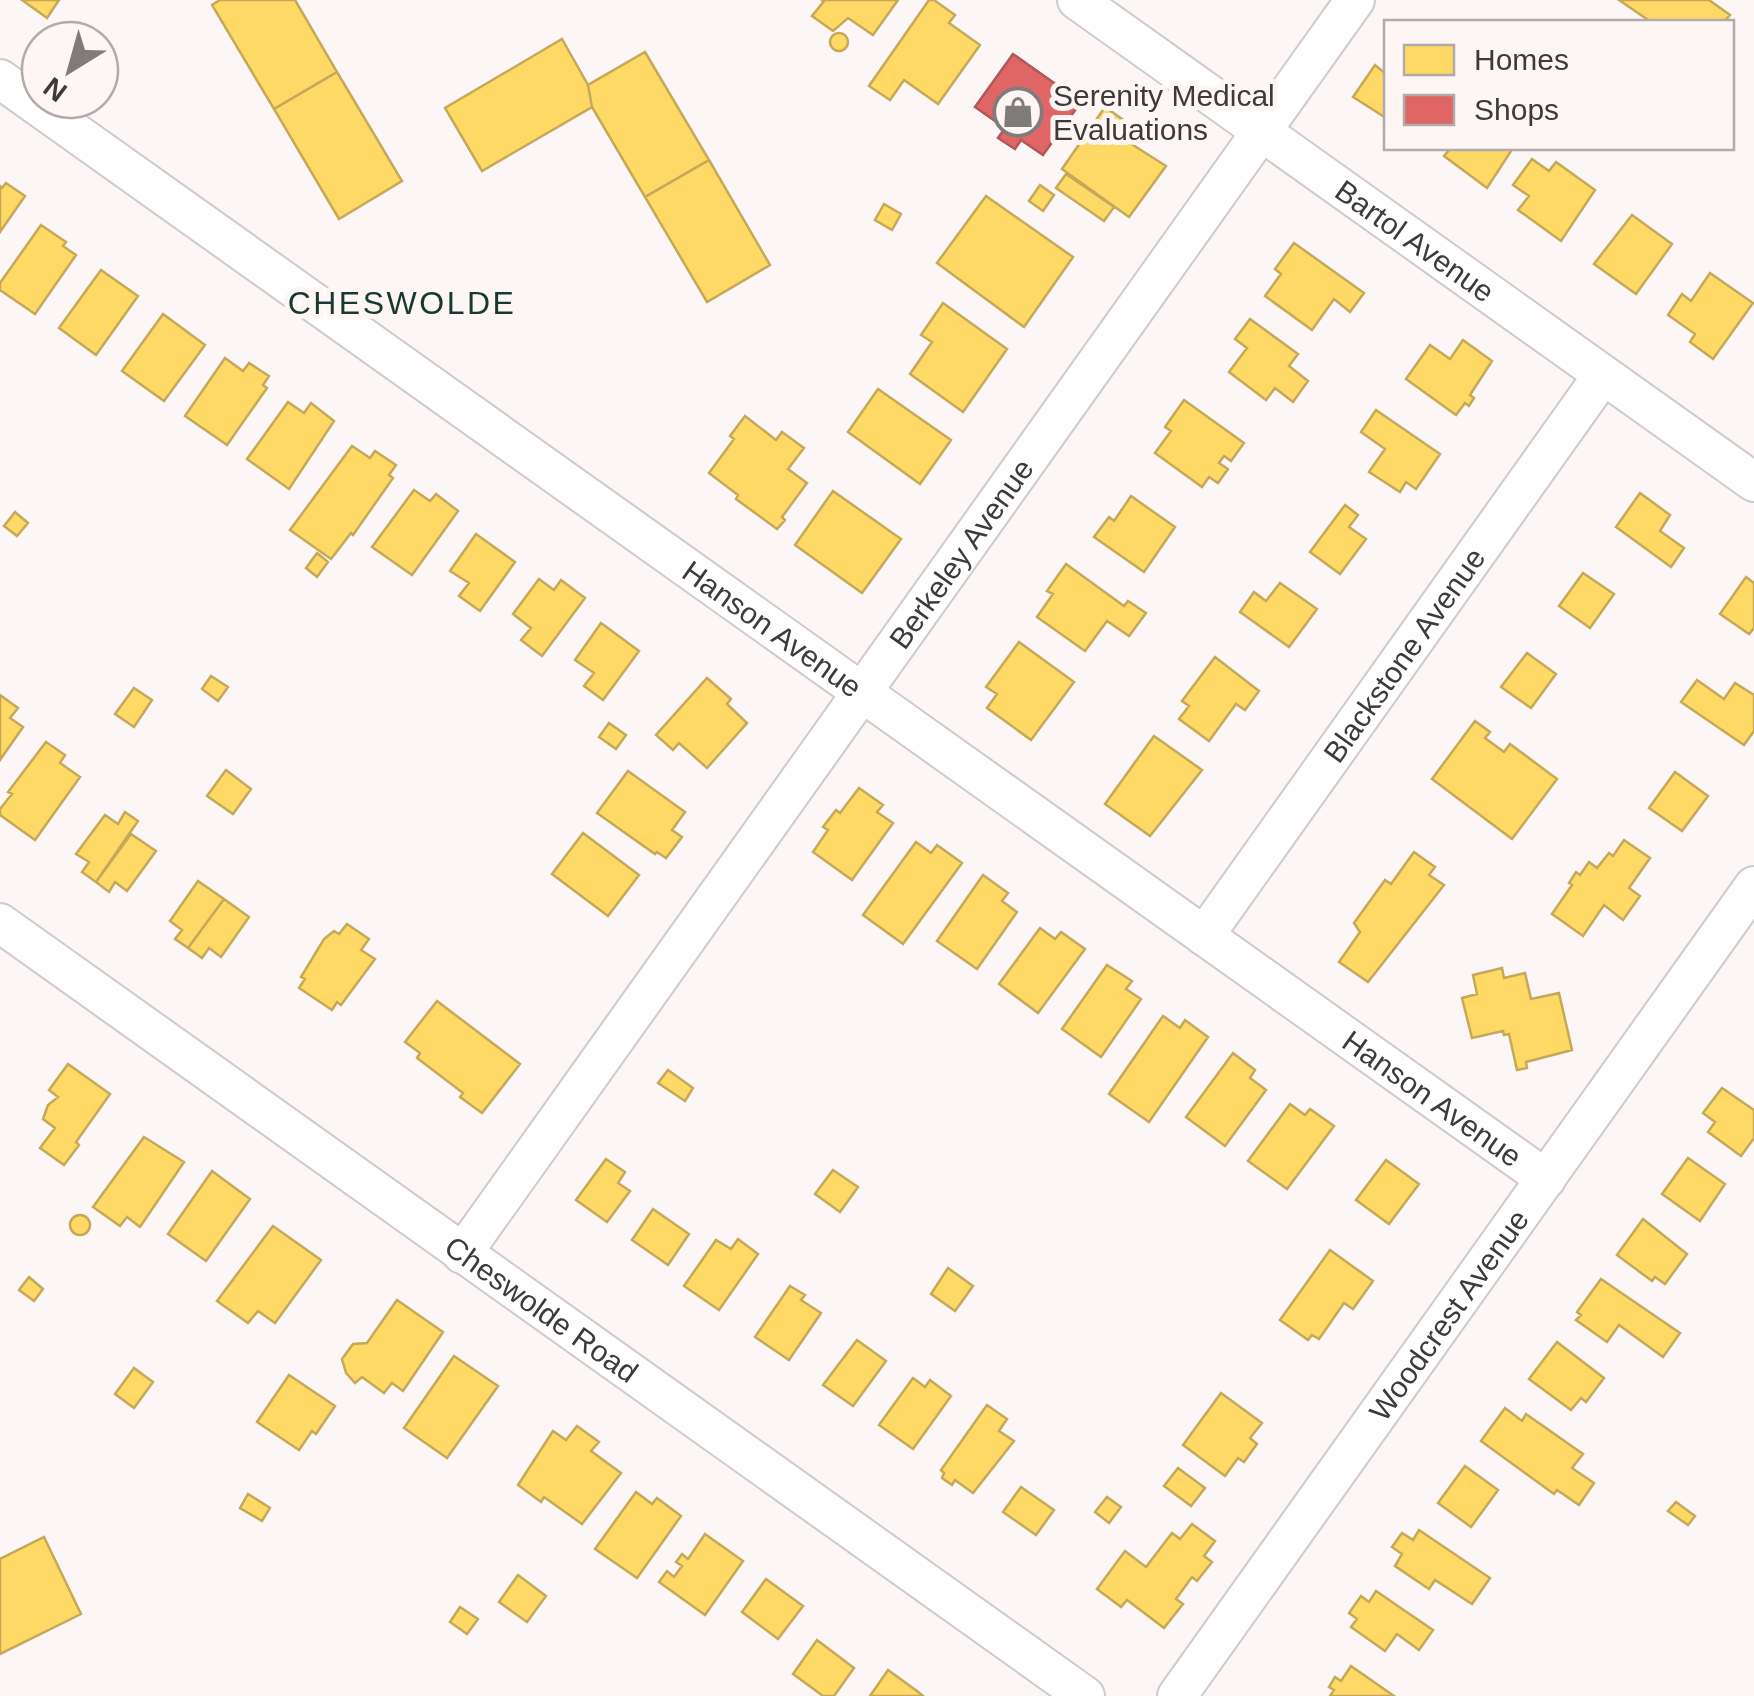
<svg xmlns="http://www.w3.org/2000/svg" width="1754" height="1696" font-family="Helvetica,sans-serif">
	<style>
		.homes { fill: #ffd966; stroke: #c5a958; stroke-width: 2.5 }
		.shops { fill: #e06666; stroke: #af5958; stroke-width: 2.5 }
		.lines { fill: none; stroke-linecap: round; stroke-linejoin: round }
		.minor-casing { stroke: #cecbca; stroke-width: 42 }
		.minor { stroke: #fffefe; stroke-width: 38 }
		.labels { text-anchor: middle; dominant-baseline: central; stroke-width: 10; stroke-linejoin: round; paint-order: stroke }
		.poi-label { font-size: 30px; fill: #3d3a39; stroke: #fef6f4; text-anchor: start }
		.street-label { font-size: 30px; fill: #3d3a39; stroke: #fef6f4 }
		.neighbourhood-label { font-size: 32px; letter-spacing: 2.5px; fill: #173833; stroke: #fef6f4 }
	</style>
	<rect width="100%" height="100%" fill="#fcf7f6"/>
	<path class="homes" d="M 22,0 L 59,0 L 47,18 Z
		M 220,0 L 295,0 L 337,72 L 274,109 L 212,5 Z
		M 821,0 L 898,0 L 873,35 L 848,18 L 833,31 L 812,16 L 824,1 Z
		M 929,0 L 934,0 L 955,15 L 949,23 L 980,45 L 938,104 L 904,80 L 890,100 L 869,86 Z
		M 1619,0 L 1709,0 L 1730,15 L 1724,22 L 1651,22 Z
		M830 42a9 9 0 1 1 18 0a9 9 0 1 1-18 0Z
		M 562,39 L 588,85 L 592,107 L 482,171 L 445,108 Z
		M 645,52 L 709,160 L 645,197 L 592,107 L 588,85 Z
		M 1375,65 L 1386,74 L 1386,118 L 1353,97 Z
		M 337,72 L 402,181 L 339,219 L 274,109 Z
		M 1105,107 L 1142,133 L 1133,145 L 1166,166 L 1129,217 L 1062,169 Z
		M 1451,148 L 1513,148 L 1487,188 L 1444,156 Z
		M 1532,159 L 1549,171 L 1556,162 L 1595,190 L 1561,241 L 1518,210 L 1529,196 L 1513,185 Z
		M 709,160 L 770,265 L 707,302 L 645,197 Z
		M 1066,174 L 1114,207 L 1104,221 L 1056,188 Z
		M 6,183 L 25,196 L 0,232 L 0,186 L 2,188 Z
		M 1040,185 L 1054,195 L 1043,211 L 1029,201 Z
		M 986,196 L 1073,257 L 1024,327 L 937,263 Z
		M 884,204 L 901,214 L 892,230 L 875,220 Z
		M 1632,215 L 1672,244 L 1636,294 L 1594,264 Z
		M 41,225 L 66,242 L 63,246 L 76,255 L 35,314 L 0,290 L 0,283 Z
		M 1294,243 L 1364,293 L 1350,312 L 1334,299 L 1312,330 L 1265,296 L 1281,274 L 1275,269 Z
		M 101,270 L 138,296 L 96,355 L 59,328 Z
		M 1710,273 L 1753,303 L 1713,359 L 1690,342 L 1695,334 L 1668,315 L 1682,294 L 1691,301 Z
		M 943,303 L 1007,349 L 963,412 L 910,374 L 932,342 L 921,335 Z
		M 163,314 L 205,345 L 164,401 L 122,371 Z
		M 1250,319 L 1298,354 L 1289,366 L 1308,381 L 1293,402 L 1275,388 L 1266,400 L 1229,372 L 1247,348 L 1235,339 Z
		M 1463,340 L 1492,361 L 1470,395 L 1474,398 L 1469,406 L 1465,403 L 1456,415 L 1406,379 L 1430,345 L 1450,359 Z
		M 225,358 L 243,371 L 249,363 L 269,376 L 263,385 L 267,388 L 227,445 L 185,416 Z
		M 878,389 L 951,440 L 920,484 L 848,432 Z
		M 1184,400 L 1244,443 L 1231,461 L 1224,456 L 1219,463 L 1228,469 L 1218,483 L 1209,477 L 1202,487 L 1155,453 L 1171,431 L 1165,427 Z
		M 288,402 L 304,413 L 311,403 L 334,421 L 289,489 L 247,459 Z
		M 1376,410 L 1440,454 L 1416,489 L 1406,482 L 1400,492 L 1369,472 L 1385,449 L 1361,432 Z
		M 745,416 L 776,440 L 782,432 L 804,448 L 788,469 L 807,483 L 782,517 L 785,520 L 777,529 L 736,499 L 738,495 L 709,473 L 734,439 L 730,436 Z
		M 352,446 L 370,458 L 375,451 L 396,465 L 389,475 L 393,478 L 353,535 L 351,533 L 331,559 L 290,530 Z
		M 414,490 L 430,501 L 436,494 L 458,511 L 412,575 L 372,547 Z
		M 833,491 L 901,539 L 862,593 L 795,545 Z
		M 1640,493 L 1670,515 L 1660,531 L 1684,548 L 1671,567 L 1616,527 Z
		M 1131,496 L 1175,527 L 1144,572 L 1094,537 L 1109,517 L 1114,521 Z
		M 1345,505 L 1358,515 L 1349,527 L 1366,539 L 1340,574 L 1310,552 Z
		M 15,512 L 28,523 L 17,536 L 4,526 Z
		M 476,534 L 515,562 L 480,611 L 459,596 L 469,583 L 450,571 Z
		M 317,553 L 328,562 L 317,577 L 306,568 Z
		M 1066,564 L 1124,606 L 1128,601 L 1146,613 L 1129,636 L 1107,621 L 1085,651 L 1037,617 L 1053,594 L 1047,591 Z
		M 1583,573 L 1614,594 L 1590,628 L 1559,606 Z
		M 1746,577 L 1754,583 L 1754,628 L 1749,634 L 1720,614 Z
		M 539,579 L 554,590 L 561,580 L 585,598 L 542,656 L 521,640 L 531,628 L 513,614 Z
		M 1280,583 L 1317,609 L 1289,647 L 1240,612 L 1254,592 L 1266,601 Z
		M 601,623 L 639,651 L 603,700 L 584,686 L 594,673 L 575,660 Z
		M 1019,642 L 1074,682 L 1031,740 L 987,708 L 997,694 L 986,687 Z
		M 1527,653 L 1556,674 L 1531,708 L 1501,687 Z
		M 1215,657 L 1259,691 L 1245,710 L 1236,704 L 1209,741 L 1179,719 L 1189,706 L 1182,701 Z
		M 211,676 L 228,687 L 218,701 L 202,689 Z
		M 707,678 L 731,699 L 727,704 L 747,723 L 707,768 L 679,743 L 673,750 L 656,735 Z
		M 1697,680 L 1724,699 L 1735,683 L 1754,695 L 1754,731 L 1744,745 L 1681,702 Z
		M 134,688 L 152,700 L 134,727 L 115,714 Z
		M 0,695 L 18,708 L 10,718 L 23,727 L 0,760 Z
		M 1475,721 L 1490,732 L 1485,738 L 1504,752 L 1510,744 L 1557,779 L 1512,839 L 1432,779 Z
		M 609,723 L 626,735 L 616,749 L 599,737 Z
		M 1154,736 L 1202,770 L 1150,836 L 1105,804 Z
		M 46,742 L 65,755 L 60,763 L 80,777 L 35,840 L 0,815 L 0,809 L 12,794 L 8,792 Z
		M 226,770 L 251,789 L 233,814 L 207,796 Z
		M 628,771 L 685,812 L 672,830 L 682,837 L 666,858 L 657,852 L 655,854 L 597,813 Z
		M 1675,772 L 1708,796 L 1682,831 L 1649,808 Z
		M 859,788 L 883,805 L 877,812 L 893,823 L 852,880 L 813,852 L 828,830 L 823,827 L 836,810 L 840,813 Z
		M 125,812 L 138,821 L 96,882 L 82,872 L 89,862 L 76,854 L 105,815 L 118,824 Z
		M 583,833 L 639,875 L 608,916 L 552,874 Z
		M 131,834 L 156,851 L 127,891 L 115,882 L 109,892 L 96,882 Z
		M 1624,840 L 1650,858 L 1629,888 L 1640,896 L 1623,920 L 1604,905 L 1583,936 L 1552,914 L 1572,885 L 1569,883 L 1576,872 L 1580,875 L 1589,862 L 1597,868 L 1609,853 L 1613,856 Z
		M 916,842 L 931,853 L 937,845 L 962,863 L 903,944 L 863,915 Z
		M 1414,852 L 1435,867 L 1429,875 L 1444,885 L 1368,982 L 1339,962 L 1360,932 L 1354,923 L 1385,880 L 1391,884 Z
		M 983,875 L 1008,893 L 1002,901 L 1017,912 L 977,969 L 937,941 Z
		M 198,881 L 224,899 L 188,948 L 175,939 L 182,930 L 170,921 Z
		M 224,899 L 249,917 L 221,957 L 209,948 L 202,958 L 188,948 Z
		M 347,924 L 369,939 L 361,950 L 375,959 L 341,1005 L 337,1002 L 332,1010 L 299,988 L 305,979 L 301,977 L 324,939 L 334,931 L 339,934 Z
		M 1040,928 L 1055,939 L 1061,932 L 1085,949 L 1038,1013 L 999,984 Z
		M 1107,965 L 1132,981 L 1126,989 L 1141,999 L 1101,1057 L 1062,1029 Z
		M 1502,968 L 1504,978 L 1525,973 L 1531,999 L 1559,993 L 1572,1050 L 1526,1062 L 1527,1068 L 1517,1070 L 1509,1034 L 1504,1035 L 1503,1031 L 1472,1038 L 1462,998 L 1477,994 L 1473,975 Z
		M 437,1001 L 520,1064 L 482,1113 L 460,1097 L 463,1093 L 417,1058 L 420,1053 L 405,1042 Z
		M 1163,1016 L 1180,1028 L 1185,1020 L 1208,1037 L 1149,1122 L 1109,1094 Z
		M 1233,1053 L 1255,1070 L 1250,1078 L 1266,1090 L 1225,1146 L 1186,1117 Z
		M 68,1064 L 110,1094 L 76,1142 L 79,1145 L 64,1165 L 40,1148 L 55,1128 L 43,1119 L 48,1105 L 58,1097 L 49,1090 Z
		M 668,1070 L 693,1088 L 685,1101 L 658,1083 Z
		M 1722,1088 L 1754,1110 L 1754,1138 L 1741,1156 L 1708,1132 L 1715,1122 L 1703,1113 Z
		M 1290,1104 L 1305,1115 L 1310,1109 L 1334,1126 L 1287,1189 L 1248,1161 Z
		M 144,1137 L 184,1162 L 140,1227 L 127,1217 L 120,1226 L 93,1207 Z
		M 1688,1158 L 1725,1184 L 1700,1221 L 1662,1194 Z
		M 606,1159 L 625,1172 L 618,1183 L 630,1191 L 607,1222 L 576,1200 Z
		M 1386,1160 L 1419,1184 L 1389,1224 L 1356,1200 Z
		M 833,1170 L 858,1187 L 840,1212 L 815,1194 Z
		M 212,1171 L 250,1199 L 206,1261 L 168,1234 Z
		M 653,1209 L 689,1234 L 668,1265 L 632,1240 Z
		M70 1225a10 10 0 1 1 20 0a10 10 0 1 1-20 0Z
		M 1643,1219 L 1687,1254 L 1665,1284 L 1655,1277 L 1652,1281 L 1617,1255 Z
		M 273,1226 L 321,1260 L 275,1323 L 258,1311 L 248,1323 L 217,1301 Z
		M 738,1239 L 758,1254 L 719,1310 L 684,1286 L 716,1240 L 731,1249 Z
		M 1330,1250 L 1373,1281 L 1353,1309 L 1344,1303 L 1319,1339 L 1312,1335 L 1308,1340 L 1280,1320 Z
		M 948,1268 L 973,1286 L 955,1311 L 931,1294 Z
		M 29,1277 L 43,1289 L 34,1301 L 19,1290 Z
		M 1601,1279 L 1680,1333 L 1663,1357 L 1619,1325 L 1607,1342 L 1576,1320 L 1581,1315 L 1577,1312 Z
		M 790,1286 L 805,1295 L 801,1300 L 821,1313 L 789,1360 L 755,1337 Z
		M 397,1300 L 443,1332 L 403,1391 L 392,1383 L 384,1393 L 362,1377 L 355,1383 L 346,1373 L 342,1359 L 353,1344 L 367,1343 Z
		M 857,1340 L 886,1361 L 853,1406 L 823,1385 Z
		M 1557,1342 L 1604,1378 L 1586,1402 L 1581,1398 L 1571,1410 L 1529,1379 Z
		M 454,1356 L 498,1386 L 447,1458 L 404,1428 Z
		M 134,1368 L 153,1382 L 134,1408 L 115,1394 Z
		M 289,1375 L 335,1406 L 316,1434 L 312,1431 L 299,1450 L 257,1422 Z
		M 913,1378 L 925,1387 L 930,1380 L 951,1396 L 913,1449 L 879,1425 Z
		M 1221,1393 L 1262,1423 L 1250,1438 L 1257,1444 L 1244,1462 L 1238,1458 L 1225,1476 L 1183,1445 Z
		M 987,1405 L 1007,1419 L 999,1431 L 1014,1441 L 973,1493 L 955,1480 L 952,1485 L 942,1478 L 944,1473 L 941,1470 Z
		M 1505,1408 L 1522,1421 L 1526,1414 L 1583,1454 L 1572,1468 L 1594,1483 L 1579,1505 L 1557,1490 L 1554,1494 L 1481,1441 Z
		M 577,1426 L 599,1442 L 591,1451 L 621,1473 L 582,1524 L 544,1497 L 541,1502 L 518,1485 L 553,1431 L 566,1440 Z
		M 1465,1466 L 1498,1490 L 1471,1527 L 1438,1503 Z
		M 1178,1468 L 1205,1488 L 1191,1506 L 1164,1486 Z
		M 1021,1487 L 1054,1510 L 1036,1535 L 1003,1512 Z
		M 636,1492 L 652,1504 L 657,1498 L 681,1516 L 637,1578 L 595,1549 Z
		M 248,1494 L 270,1508 L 262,1521 L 240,1508 Z
		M 1107,1497 L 1121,1507 L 1109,1523 L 1095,1512 Z
		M 1676,1502 L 1695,1516 L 1688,1525 L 1668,1511 Z
		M 1192,1524 L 1215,1541 L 1204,1556 L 1212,1562 L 1197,1581 L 1192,1577 L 1176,1599 L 1183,1604 L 1164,1628 L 1127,1600 L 1121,1607 L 1097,1589 L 1125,1551 L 1146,1567 L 1172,1533 L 1180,1539 Z
		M 1419,1530 L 1490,1578 L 1472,1604 L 1435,1580 L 1429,1589 L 1395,1566 L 1402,1554 L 1392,1547 L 1402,1533 L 1413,1540 Z
		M 705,1534 L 743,1561 L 705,1615 L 659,1582 L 667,1571 L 674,1577 L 682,1566 L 676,1562 L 682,1554 L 688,1559 Z
		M 44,1537 L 81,1614 L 0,1654 L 0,1559 Z
		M 518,1575 L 546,1596 L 527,1622 L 499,1602 Z
		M 766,1579 L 803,1606 L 778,1639 L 742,1612 Z
		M 1376,1591 L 1433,1630 L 1419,1650 L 1397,1634 L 1385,1651 L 1351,1627 L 1357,1619 L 1349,1613 L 1361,1596 L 1369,1602 Z
		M 460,1607 L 478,1619 L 467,1634 L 450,1622 Z
		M 817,1640 L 854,1668 L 834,1696 L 823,1696 L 793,1674 Z
		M 1351,1666 L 1394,1696 L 1330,1696 L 1334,1690 L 1329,1687 L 1335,1677 L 1341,1681 Z
		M 888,1670 L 917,1691 L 923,1696 L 870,1696 Z"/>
	<path class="shops" d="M 1013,54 L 1081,102 L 1043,155 L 1021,140 L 1015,149 L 998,138 L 1005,128 L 975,107 Z"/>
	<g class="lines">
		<g class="minor-casing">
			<g id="minor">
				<path id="s1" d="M 1077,0 L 1754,482"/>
				<path id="s2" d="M 0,79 L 1546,1179"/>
				<path id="s3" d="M 0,923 L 1085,1696"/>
				<path id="s4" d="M 1204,936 L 1603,375"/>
				<path id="s5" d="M 462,1254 L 1355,0"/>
				<path id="s6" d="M 1177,1696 L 1754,886"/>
			</g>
		</g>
		<use href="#minor" class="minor"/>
	</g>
	<defs>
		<g id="shop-ring" transform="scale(2.5)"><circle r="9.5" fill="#fef6f4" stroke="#807c7b" stroke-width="1.5"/><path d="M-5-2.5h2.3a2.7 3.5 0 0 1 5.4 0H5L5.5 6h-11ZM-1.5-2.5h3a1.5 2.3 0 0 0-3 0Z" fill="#807c7b"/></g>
	</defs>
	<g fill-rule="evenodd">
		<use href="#shop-ring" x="1018" y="112"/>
	</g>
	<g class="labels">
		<g class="poi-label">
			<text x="1053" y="95">Serenity Medical<tspan x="1053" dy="34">Evaluations</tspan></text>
		</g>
		<g class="street-label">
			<text stroke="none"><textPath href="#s1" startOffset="415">Bartol Avenue</textPath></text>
			<text stroke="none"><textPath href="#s5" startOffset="860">Berkeley Avenue</textPath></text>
			<text stroke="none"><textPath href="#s2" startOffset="948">Hanson Avenue</textPath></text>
			<text stroke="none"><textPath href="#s4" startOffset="345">Blackstone Avenue</textPath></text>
			<text stroke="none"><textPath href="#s2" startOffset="1758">Hanson Avenue</textPath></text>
			<text stroke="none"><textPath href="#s3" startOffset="665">Cheswolde Road</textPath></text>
			<text stroke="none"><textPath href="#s6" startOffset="468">Woodcrest Avenue</textPath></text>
		</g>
		<g class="neighbourhood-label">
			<text x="402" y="303">CHESWOLDE</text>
		</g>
	</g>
	<rect x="1384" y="20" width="350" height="130" fill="#fef6f4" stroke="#b1aba9" stroke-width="2.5"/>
	<rect x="1404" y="45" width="50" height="30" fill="#ffd966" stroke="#b1aba9" stroke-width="2.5"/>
	<text x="1474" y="70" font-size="30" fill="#3d3a39">Homes</text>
	<rect x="1404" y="95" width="50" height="30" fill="#e06666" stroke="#b1aba9" stroke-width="2.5"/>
	<text x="1474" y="120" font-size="30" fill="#3d3a39">Shops</text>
	<g transform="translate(70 70) rotate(217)"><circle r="48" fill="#fef6f4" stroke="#b1aba9" stroke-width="2.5"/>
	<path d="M0-8L18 38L0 25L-18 38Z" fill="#807c7b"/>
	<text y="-15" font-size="28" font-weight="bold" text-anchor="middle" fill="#3d3a39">N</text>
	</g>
</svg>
